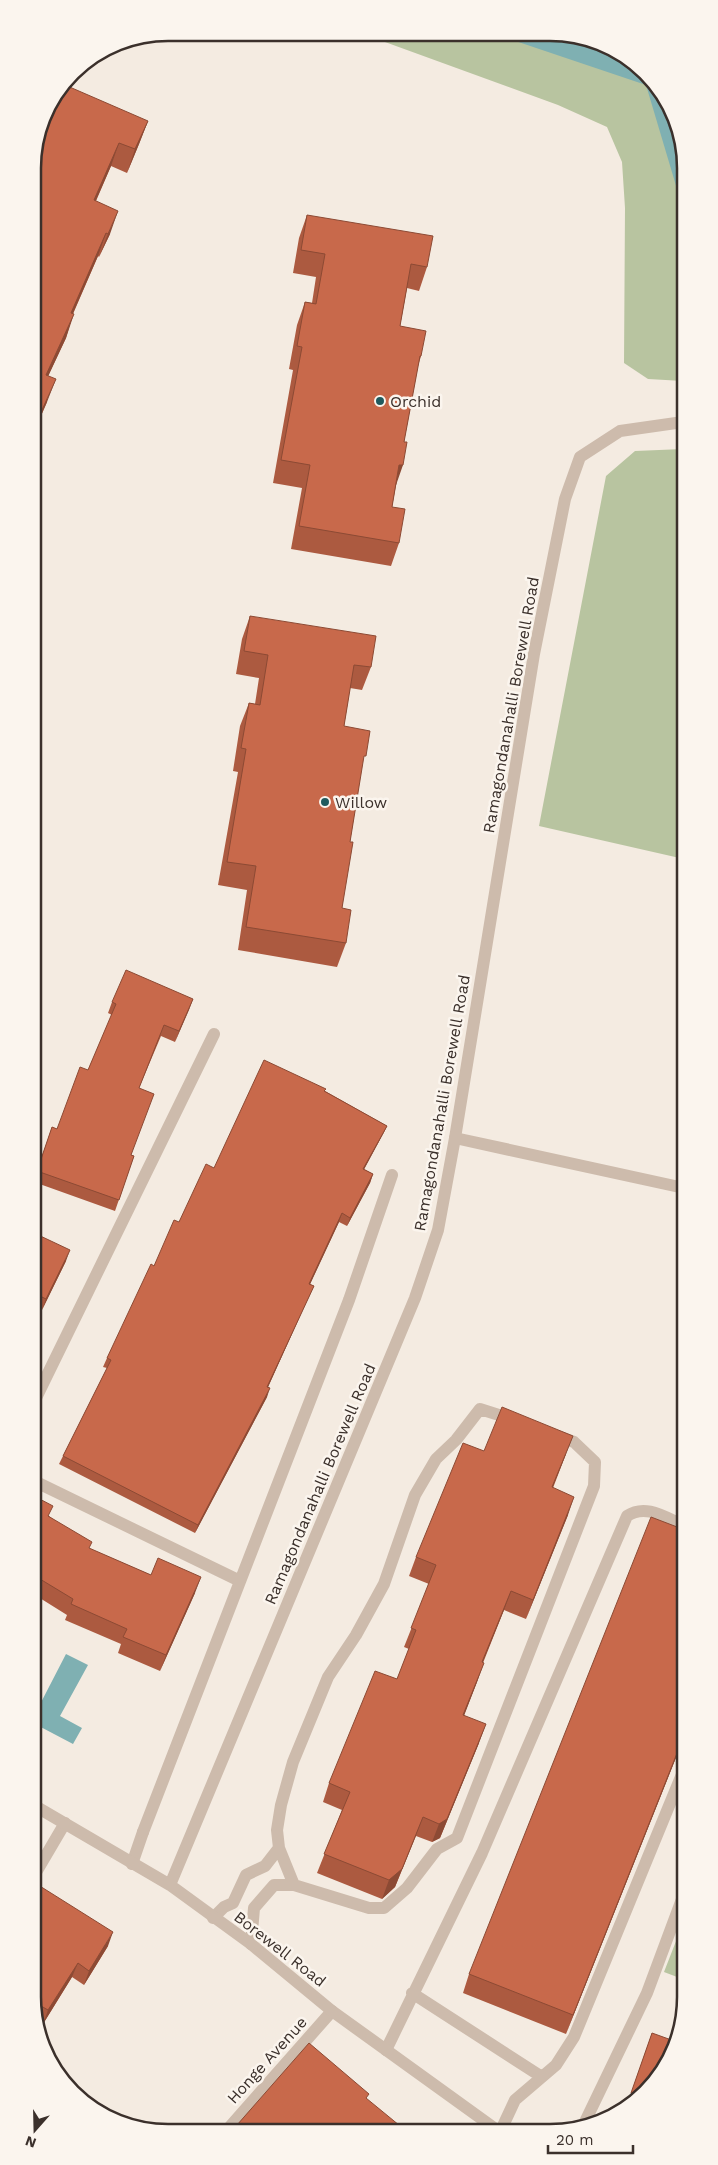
<svg xmlns="http://www.w3.org/2000/svg" width="718" height="2165" font-family="'Work Sans',sans-serif">
	<style>
		.green { fill: #b8c4a0 }
		.water { fill: #7fb0b2 }
		.lines { fill: none; stroke-linecap: round; stroke-linejoin: round }
		.service { stroke: #cdbbac; stroke-width: 12 }
		.minor { stroke: #cdbbac; stroke-width: 12 }
		.tertiary { stroke: #cdbbac; stroke-width: 12 }
		.wall { fill: #ac5a40 }
		.shaded-wall { fill: #8c4a34 }
		.building { fill: #c8694b; stroke: #8c4a34 }
		.poi-dot { fill: #1f5a5e; stroke: #fbf5ee; stroke-width: 2 }
		.labels { text-anchor: middle; dominant-baseline: central; stroke-width: 5; stroke-linejoin: round; paint-order: stroke }
		.poi-label { font-size: 16px; fill: #3b302b; stroke: #fbf5ee; text-anchor: start }
		.street-label { font-size: 16px; fill: #3b302b; stroke: #fbf5ee }
		.rim { fill: none; stroke: #3b302b; stroke-width: 2.5 }
	</style>
	<rect width="100%" height="100%" fill="#f4ebe1"/>
	<path class="green" d="M 363,34 L 576,35 L 646,72 L 683,142 L 683,381 L 648,379 L 624,363 L 625,208 L 622,162 L 607,127 L 558,105 Z
		M 683,449 L 684,859 L 539,826 L 606,476 L 635,451 Z
		M 685,1918 L 685,1980 L 664,1972 Z"/>
	<path class="water" d="M 498,35 L 576,35 L 646,73 L 683,142 L 683,346 L 679,347 L 677,189 L 646,85 Z
		M 66,1654 L 88,1665 L 60,1716 L 82,1728 L 73,1744 L 35,1724 L 35,1714 Z"/>
	<g class="lines">
		<path class="service" d="M 279,1848 L 294,1885
			M 132,1864 L 143,1832
			M 213,1918 L 224,1907 L 233,1903 L 246,1875 L 265,1866 L 279,1848 L 277,1830 L 281,1805 L 293,1762 L 328,1677 L 356,1635 L 384,1584 L 415,1495 L 436,1459 L 456,1440 L 480,1409 L 515,1420
			M 251,1944 L 254,1908 L 274,1885 L 294,1885 L 369,1908 L 384,1908 L 407,1888 L 437,1849 L 457,1838 L 594,1486 L 595,1462 L 574,1442 L 557,1436
			M 412,1993 L 542,2077
			M 386,2050 L 482,1853 L 627,1516 C 646,1503 666,1518 685,1526
			M 582,2128 L 647,1993 L 685,1891
			M 501,2130 L 515,2100 L 556,2065 L 574,2037 L 685,1767"/>
		<path class="minor" d="M 455,1138 L 684,1188
			M 34,1402 L 214,1034
			M 34,1481 L 240,1581
			M 143,1832 L 349,1300 L 392,1175
			M 35,1874 L 65,1823
			M 227,2130 L 332,2011"/>
		<path class="tertiary" d="M 35,1806 L 170,1885 L 251,1944 L 332,2011 L 497,2130
			M 170,1885 L 415,1298 L 438,1230 L 455,1138 L 534,654 L 565,499 L 580,457 L 620,431 L 683,422"/>
	</g>
	<path class="wall" d="M 148,121 L 139,144 L 127,173 L 111,166 L 96,201 L 110,234 L 99,257 L 98,256 L 73,314 L 66,338 L 48,376 L 47,402 L 33,434 L 33,159 Z
		M 307,215 L 427,267 L 419,291 L 407,288 L 400,326 L 421,356 L 418,366 L 392,507 L 399,543 L 391,566 L 291,549 L 302,488 L 273,483 L 293,370 L 289,369 L 297,325 L 305,302 L 312,303 L 316,277 L 293,273 L 299,238 Z
		M 250,616 L 371,667 L 362,690 L 350,688 L 344,726 L 362,765 L 350,842 L 342,908 L 346,943 L 337,967 L 238,950 L 247,890 L 218,885 L 238,772 L 233,771 L 240,726 L 249,703 L 255,704 L 259,678 L 236,674 L 242,639 Z
		M 193,999 L 175,1042 L 161,1036 L 139,1088 L 131,1155 L 134,1156 L 115,1211 L 34,1182 L 34,1179 L 52,1127 L 57,1129 L 88,1070 L 112,1015 L 108,1013 L 112,1002 Z
		M 325,1091 L 387,1126 L 383,1134 L 364,1169 L 373,1174 L 370,1183 L 347,1226 L 339,1222 L 310,1284 L 314,1286 L 310,1294 L 268,1387 L 267,1397 L 195,1533 L 59,1464 L 107,1368 L 103,1367 L 107,1358 L 154,1266 L 179,1222 L 214,1168 Z
		M 34,1233 L 66,1261 L 42,1310 L 38,1307 L 34,1315 Z
		M 484,1451 L 566,1454 L 553,1488 L 568,1515 L 526,1619 L 504,1610 L 483,1663 L 477,1682 L 464,1715 L 479,1743 L 440,1838 L 432,1842 L 416,1836 L 395,1887 L 382,1899 L 317,1873 L 342,1810 L 323,1802 L 329,1783 L 397,1679 L 409,1649 L 404,1647 L 429,1584 L 409,1576 L 416,1557 Z
		M 34,1496 L 49,1516 L 90,1549 L 151,1575 L 195,1593 L 160,1671 L 118,1653 L 121,1644 L 65,1620 L 67,1615 L 35,1595 Z
		M 685,1735 L 566,2034 L 463,1993 L 469,1974 Z
		M 35,1883 L 108,1946 L 84,1985 L 72,1977 L 43,2024 L 36,2020 L 35,2021 Z
		M 652,2033 L 652,2086 L 628,2105 L 627,2105 Z"/>
	<path class="shaded-wall" d="M 148,121 L 139,144 L 127,173 L 135,149 Z
		M 119,143 L 111,166 L 86,223 L 94,200 Z
		M 118,211 L 110,234 L 99,257 L 108,234 Z
		M 106,233 L 98,256 L 63,336 L 71,313 Z
		M 74,314 L 66,338 L 38,398 L 46,375 Z
		M 56,379 L 47,402 L 33,434 L 42,410 Z
		M 399,465 L 403,465 L 395,488 Z
		M 193,999 L 189,1010 L 175,1042 L 179,1031 Z
		M 387,1126 L 383,1134 L 360,1177 L 363,1169 Z
		M 373,1174 L 370,1183 L 347,1226 L 350,1218 Z
		M 342,1213 L 339,1222 L 306,1293 L 309,1284 Z
		M 70,1250 L 66,1261 L 42,1310 L 46,1299 Z
		M 314,1286 L 310,1294 L 264,1396 L 267,1387 Z
		M 270,1388 L 267,1397 L 195,1533 L 198,1525 Z
		M 573,1436 L 566,1454 L 545,1506 L 552,1487 Z
		M 574,1497 L 568,1515 L 526,1619 L 533,1600 Z
		M 201,1577 L 195,1593 L 160,1671 L 166,1655 Z
		M 511,1591 L 504,1610 L 475,1681 L 482,1662 Z
		M 484,1663 L 477,1682 L 457,1734 L 463,1715 Z
		M 486,1724 L 479,1743 L 440,1838 L 432,1842 L 439,1824 Z
		M 685,1733 L 685,1735 L 566,2034 L 573,2015 Z
		M 423,1817 L 395,1887 L 382,1899 L 389,1880 Z
		M 113,1932 L 108,1946 L 84,1985 L 89,1971 Z
		M 78,1963 L 72,1977 L 43,2024 L 48,2010 Z
		M 41,2006 L 36,2020 L 35,2021 L 35,2015 Z"/>
	<path class="building" d="M 65,85 L 148,121 L 135,149 L 119,143 L 94,200 L 118,211 L 108,234 L 106,233 L 71,313 L 74,314 L 46,375 L 56,379 L 42,410 L 33,407 L 33,159 L 46,109 Z
		M 307,215 L 433,236 L 427,267 L 411,264 L 400,326 L 426,331 L 421,356 L 420,356 L 404,442 L 407,442 L 403,465 L 399,465 L 392,507 L 405,509 L 399,543 L 299,526 L 310,465 L 281,460 L 302,347 L 297,346 L 305,302 L 316,304 L 325,254 L 301,250 Z
		M 250,616 L 376,636 L 371,667 L 354,665 L 344,726 L 370,731 L 366,756 L 364,756 L 350,842 L 353,842 L 342,908 L 351,910 L 346,943 L 246,927 L 256,866 L 227,862 L 246,749 L 241,748 L 249,703 L 260,705 L 268,655 L 244,651 Z
		M 126,970 L 193,999 L 179,1031 L 164,1025 L 139,1088 L 154,1094 L 131,1155 L 134,1156 L 119,1200 L 37,1171 L 52,1127 L 57,1129 L 80,1067 L 88,1070 L 116,1004 L 112,1002 Z
		M 264,1060 L 326,1089 L 324,1091 L 387,1126 L 363,1169 L 373,1174 L 350,1218 L 342,1213 L 309,1284 L 314,1286 L 267,1387 L 270,1388 L 198,1525 L 63,1456 L 111,1360 L 107,1358 L 151,1264 L 154,1266 L 174,1220 L 179,1222 L 206,1164 L 214,1168 Z
		M 34,1233 L 70,1250 L 46,1299 L 42,1297 L 34,1313 Z
		M 502,1407 L 573,1436 L 552,1487 L 574,1497 L 533,1600 L 511,1591 L 482,1662 L 484,1663 L 463,1715 L 486,1724 L 447,1819 L 439,1824 L 423,1817 L 402,1869 L 389,1880 L 324,1854 L 350,1792 L 329,1783 L 375,1671 L 397,1679 L 416,1630 L 411,1628 L 436,1565 L 416,1557 L 463,1443 L 484,1451 Z
		M 34,1496 L 53,1506 L 48,1516 L 92,1542 L 89,1548 L 151,1575 L 158,1558 L 201,1577 L 166,1655 L 123,1637 L 127,1629 L 71,1604 L 73,1599 L 35,1576 Z
		M 651,1517 L 685,1530 L 685,1733 L 573,2015 L 469,1974 Z
		M 35,1883 L 113,1932 L 89,1971 L 78,1963 L 48,2010 L 41,2006 L 35,2015 Z
		M 652,2033 L 677,2042 L 675,2048 L 652,2086 L 640,2096 L 631,2093 Z
		M 309,2043 L 369,2094 L 366,2098 L 405,2130 L 228,2130 L 230,2128 L 237,2125 Z"/>
	<g class="poi-dot">
		<circle cx="380" cy="401" r="5"/>
		<circle cx="325" cy="802" r="5"/>
	</g>
	<g class="labels">
		<g class="poi-label">
			<text x="390" y="401">Orchid</text>
			<text x="335" y="802">Willow</text>
		</g>
		<g class="street-label">
			<text transform="translate(511 705) rotate(-80)">Ramagondanahalli Borewell Road</text>
			<text transform="translate(442 1103) rotate(-80)">Ramagondanahalli Borewell Road</text>
			<text transform="translate(320 1484) rotate(-67)">Ramagondanahalli Borewell Road</text>
			<text transform="translate(280 1949) rotate(38)">Borewell Road</text>
			<text transform="translate(267 2060) rotate(-48)">Honge Avenue</text>
		</g>
	</g>
	<path d="M0 0H718V2165H0ZM168 41H550A127 127 0 0 1 677 168V1997A127 127 0 0 1 550 2124H168A127 127 0 0 1 41 1997V168A127 127 0 0 1 168 41Z" fill="#fbf5ee" fill-rule="evenodd"/>
	<path class="rim" d="M168 41H550A127 127 0 0 1 677 168V1997A127 127 0 0 1 550 2124H168A127 127 0 0 1 41 1997V168A127 127 0 0 1 168 41Z"/>
	<g transform="translate(35 2130) rotate(200)" stroke="#fbf5ee" stroke-width="4" paint-order="stroke">
	<path d="M0-4L9 19L0 12L-9 19Z" fill="#3b302b"/>
	<text y="-8" font-size="14" font-weight="bold" text-anchor="middle" fill="#3b302b">N</text>
	</g>
	<path d="M548 2145v8h85v-8" fill="none" stroke="#3b302b" stroke-width="2.5"/>
	<text x="556" y="2145" font-size="15" fill="#3b302b" stroke="#fbf5ee" stroke-width="4" paint-order="stroke">20 m</text>
</svg>
